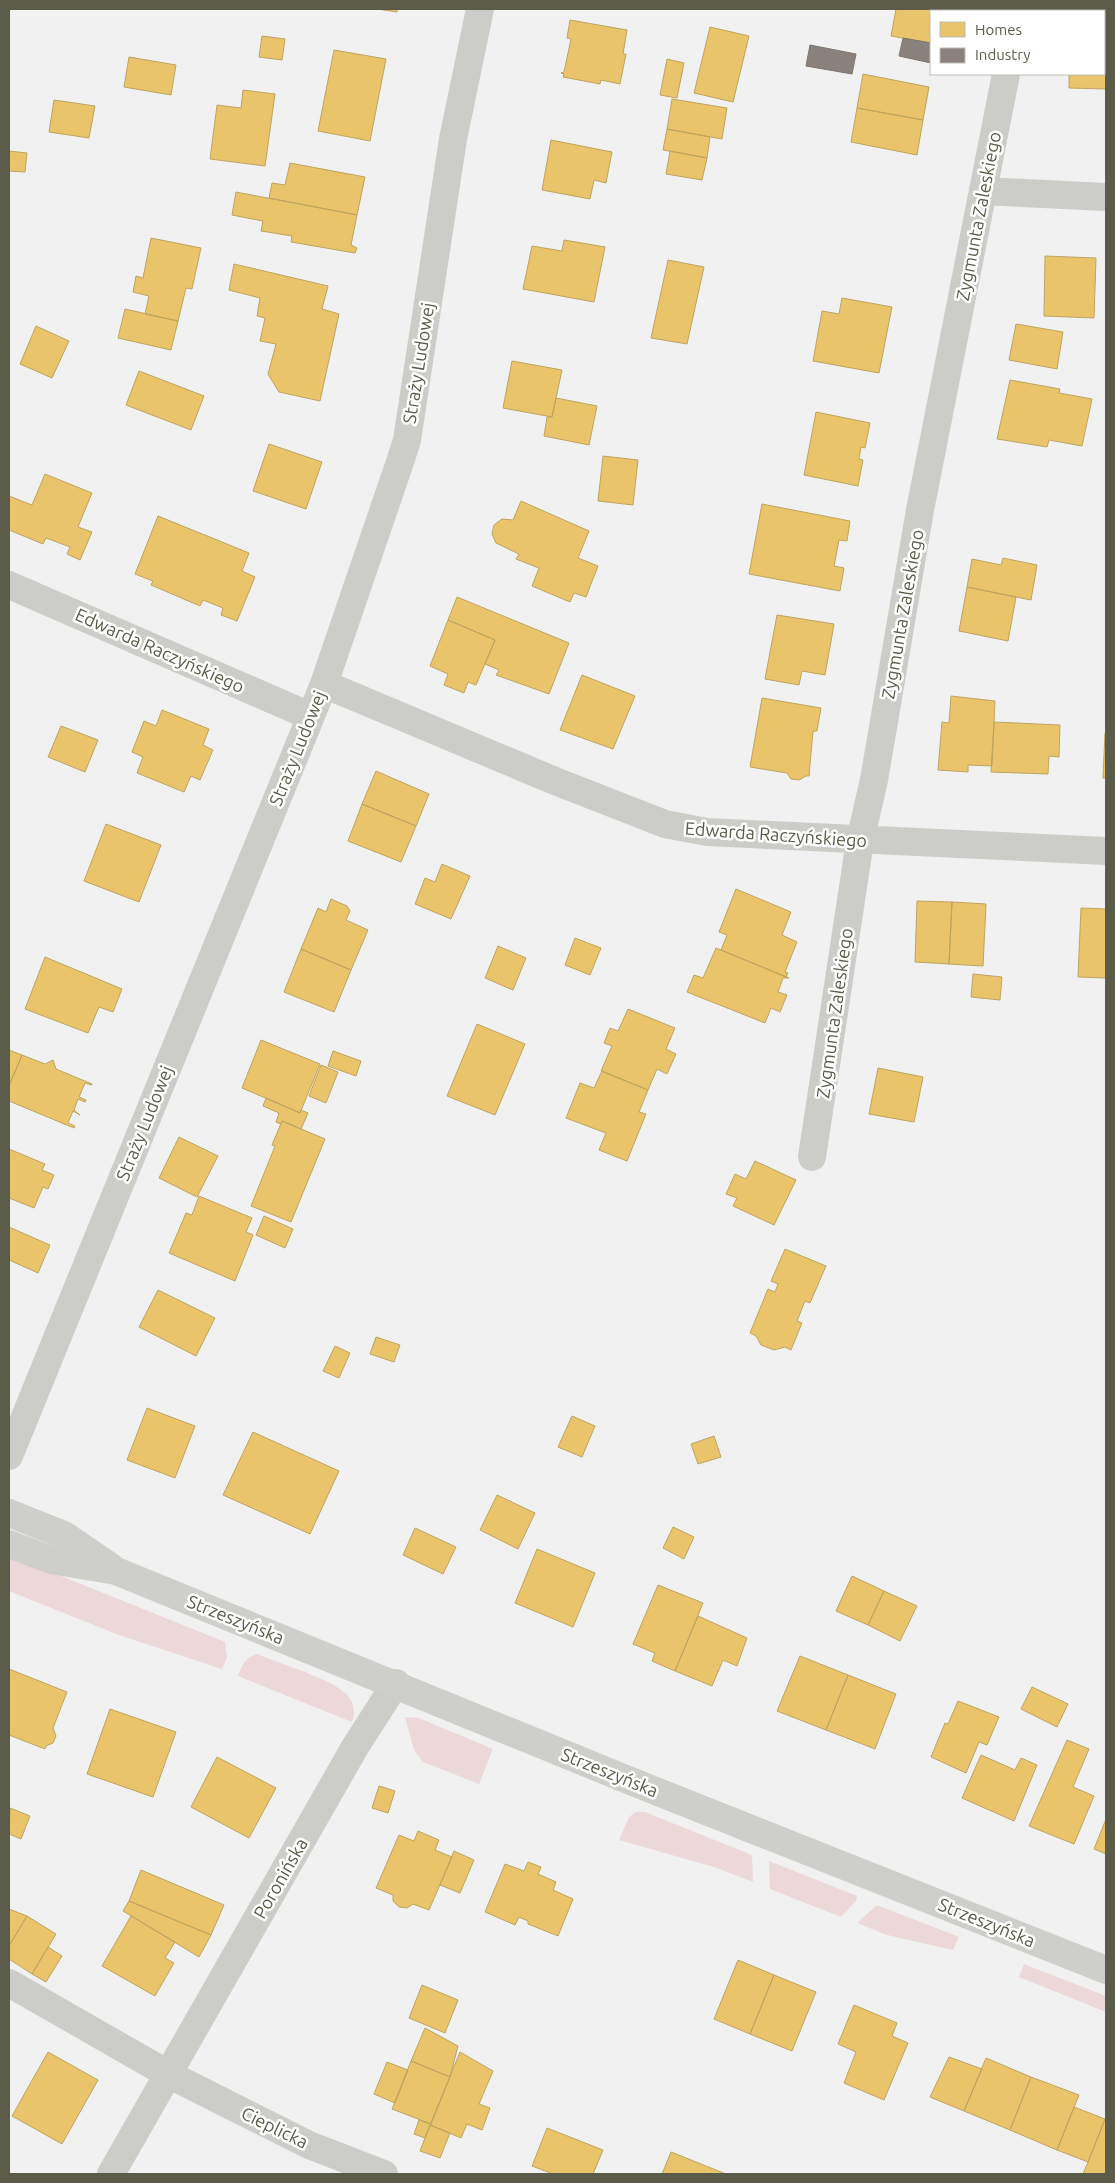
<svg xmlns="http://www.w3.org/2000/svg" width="1115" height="2183" font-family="Ubuntu,sans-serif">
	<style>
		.green { fill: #edd8d9 }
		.homes { fill: #e9c46a; stroke: #bea460 }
		.industry { fill: #8a817c; stroke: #7c766d }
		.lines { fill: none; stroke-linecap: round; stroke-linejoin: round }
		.street { stroke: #ccccc9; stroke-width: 28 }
		.secondary { stroke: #cececa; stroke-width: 28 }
		.labels { text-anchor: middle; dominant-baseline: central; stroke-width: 5; stroke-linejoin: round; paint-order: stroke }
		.street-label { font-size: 18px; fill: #5b5b4a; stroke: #fff }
	</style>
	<rect width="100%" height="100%" fill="#f1f1f1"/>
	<path class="green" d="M 9,1555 L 225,1642 L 227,1657 L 222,1669 L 119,1635 L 9,1591 Z
		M 257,1654 C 278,1663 332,1679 346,1694 C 354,1702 356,1712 352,1722 L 238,1676 C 242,1665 245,1658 257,1654 Z
		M 405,1717 L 419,1718 L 493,1749 L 479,1784 L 423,1762 L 414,1750 Z
		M 636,1812 L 645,1812 L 752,1855 L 753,1882 L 717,1868 L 619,1840 L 629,1817 Z
		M 769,1861 L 857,1896 L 856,1901 L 841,1917 L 770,1889 Z
		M 877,1905 L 959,1937 L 953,1950 L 887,1935 L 857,1923 Z
		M 1024,1964 L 1106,1996 L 1106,2012 L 1019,1977 Z"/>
	<path class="homes" d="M 377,9 L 397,9 L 397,12 Z
		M 896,9 L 932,9 L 946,11 L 931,11 L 931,43 L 891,36 Z
		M 570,20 L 627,30 L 623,54 L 626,54 L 620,84 L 601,80 L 600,84 L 563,77 L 564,74 L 561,73 L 564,72 L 571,39 L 567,38 Z
		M 710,27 L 749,36 L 733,102 L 694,93 Z
		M 262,36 L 285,39 L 282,60 L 259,57 Z
		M 1104,38 L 1106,38 L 1106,89 L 1069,88 L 1069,74 L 1104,74 Z
		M 334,50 L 386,59 L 370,141 L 318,131 Z
		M 129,57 L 176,65 L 171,95 L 124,87 Z
		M 667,59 L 684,63 L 677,98 L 660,95 Z
		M 863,74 L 929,87 L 923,120 L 857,108 Z
		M 243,90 L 275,94 L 265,166 L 210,159 L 217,105 L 241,108 Z
		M 672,99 L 727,108 L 722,139 L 667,129 Z
		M 54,100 L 95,106 L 89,138 L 49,132 Z
		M 857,108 L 923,120 L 917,155 L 851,142 Z
		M 667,129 L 710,137 L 707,158 L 663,150 Z
		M 551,140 L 612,152 L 606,183 L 594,180 L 590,199 L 542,190 Z
		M 9,151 L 27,153 L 25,172 L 9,171 Z
		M 670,151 L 707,158 L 702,180 L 666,174 Z
		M 290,163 L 365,177 L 357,215 L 269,198 L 272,183 L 285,185 Z
		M 236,192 L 357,215 L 351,245 L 357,248 L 355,253 L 291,242 L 292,236 L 261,231 L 263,221 L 232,215 Z
		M 151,238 L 201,248 L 192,289 L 186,288 L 178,321 L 145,314 L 149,296 L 133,292 L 136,276 L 143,278 Z
		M 564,240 L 605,247 L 594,302 L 523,289 L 532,246 L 562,251 Z
		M 1045,256 L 1096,258 L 1094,318 L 1044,316 Z
		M 668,260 L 704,267 L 687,344 L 651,338 Z
		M 234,264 L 328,286 L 322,309 L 339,314 L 320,401 L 279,392 L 268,374 L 276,344 L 260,341 L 265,318 L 257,316 L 260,298 L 229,290 Z
		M 842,298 L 892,307 L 879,373 L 813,361 L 822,311 L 839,314 Z
		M 125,309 L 178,321 L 171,350 L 118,338 Z
		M 1016,324 L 1063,332 L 1057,369 L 1009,360 Z
		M 36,326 L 69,341 L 52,378 L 20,364 Z
		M 512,361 L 562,370 L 552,417 L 503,408 Z
		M 139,371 L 204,396 L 191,430 L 126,405 Z
		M 1010,380 L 1060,389 L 1059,393 L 1092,399 L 1082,446 L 1049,440 L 1047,447 L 997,439 Z
		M 556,398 L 597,406 L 589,445 L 544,436 L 547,417 L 552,417 Z
		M 816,412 L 870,423 L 865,448 L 861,447 L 859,459 L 863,460 L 858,486 L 804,475 Z
		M 269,444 L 322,462 L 306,509 L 253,491 Z
		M 603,456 L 638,460 L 633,505 L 598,501 Z
		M 45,474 L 92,493 L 78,527 L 92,532 L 80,560 L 67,554 L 70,547 L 46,538 L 43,544 L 9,530 L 9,496 L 32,505 Z
		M 521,501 L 589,531 L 578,558 L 598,566 L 586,597 L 574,593 L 570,602 L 532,586 L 539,568 L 516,559 L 519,554 L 496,543 L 492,534 L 494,525 L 502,519 L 513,520 Z
		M 762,504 L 850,521 L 847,541 L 839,540 L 834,566 L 844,568 L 840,591 L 749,574 Z
		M 158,516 L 249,553 L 242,571 L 255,577 L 237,621 L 221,615 L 223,608 L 203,600 L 200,606 L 151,585 L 153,581 L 135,574 Z
		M 1003,558 L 1037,565 L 1031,600 L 967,587 L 972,559 L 1001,565 Z
		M 967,587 L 1016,597 L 1008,641 L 959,631 Z
		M 457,597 L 569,643 L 549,694 L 496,675 L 499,670 L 485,664 L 495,640 L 448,620 Z
		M 777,615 L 834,624 L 825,675 L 802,671 L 799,685 L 765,679 Z
		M 448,620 L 495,640 L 476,685 L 468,682 L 464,693 L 444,685 L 448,674 L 430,666 Z
		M 582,675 L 635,696 L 613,749 L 560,730 Z
		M 951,696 L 995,701 L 992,766 L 968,765 L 968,772 L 938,770 L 942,722 L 949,723 Z
		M 762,698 L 821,708 L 817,731 L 813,731 L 809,776 L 806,776 L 799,780 L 791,779 L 787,773 L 750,767 Z
		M 162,710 L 209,729 L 203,745 L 213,750 L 200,780 L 191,776 L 184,792 L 137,773 L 143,757 L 132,752 L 144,721 L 156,726 Z
		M 994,722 L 1060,725 L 1059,757 L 1049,756 L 1048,774 L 991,772 Z
		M 61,726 L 98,740 L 85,772 L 48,757 Z
		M 1105,733 L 1106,733 L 1106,778 L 1103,778 Z
		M 376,771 L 429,794 L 416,826 L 362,804 Z
		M 362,804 L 416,826 L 401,862 L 348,841 Z
		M 106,824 L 161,845 L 139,902 L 84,881 Z
		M 442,864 L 470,876 L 451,919 L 415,904 L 425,878 L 435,882 Z
		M 736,889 L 791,912 L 782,935 L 797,942 L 785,972 L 788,973 L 786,977 L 721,950 L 727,935 L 719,932 Z
		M 331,899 L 347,906 L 350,911 L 346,920 L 368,930 L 351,970 L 301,949 L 318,908 L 326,912 Z
		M 917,901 L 952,902 L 949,964 L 915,962 Z
		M 952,902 L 986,904 L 983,966 L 949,964 Z
		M 1081,908 L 1106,909 L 1106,978 L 1078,977 Z
		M 575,938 L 601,948 L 590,975 L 565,965 Z
		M 498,946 L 526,958 L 513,990 L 485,978 Z
		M 716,948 L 789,978 L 783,978 L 778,992 L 787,995 L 780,1012 L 771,1008 L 765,1023 L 687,992 L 694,975 L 703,978 Z
		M 301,949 L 351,970 L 334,1012 L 284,992 Z
		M 45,957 L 122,989 L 113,1012 L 99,1007 L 88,1033 L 25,1009 Z
		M 973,974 L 1002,977 L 1000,1000 L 971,997 Z
		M 628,1009 L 675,1028 L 666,1049 L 676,1054 L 667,1074 L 657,1069 L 648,1090 L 601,1071 L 612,1046 L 604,1043 L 610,1028 L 618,1031 Z
		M 477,1024 L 525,1044 L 495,1115 L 447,1096 Z
		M 261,1040 L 320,1064 L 300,1113 L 242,1088 Z
		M 9,1050 L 22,1055 L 9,1086 Z
		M 333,1051 L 361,1061 L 356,1076 L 328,1066 Z
		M 22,1055 L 45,1064 L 53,1060 L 56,1069 L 92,1084 L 92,1085 L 85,1083 L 79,1097 L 86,1100 L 85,1102 L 78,1099 L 74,1110 L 80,1115 L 73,1111 L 68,1123 L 75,1126 L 74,1128 L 9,1101 L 9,1086 Z
		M 321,1065 L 338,1072 L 326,1103 L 309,1096 Z
		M 878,1068 L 923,1077 L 914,1122 L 869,1114 Z
		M 602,1071 L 648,1090 L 639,1112 L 646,1114 L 627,1161 L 599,1150 L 606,1133 L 566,1118 L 580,1083 L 594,1088 Z
		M 266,1098 L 300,1113 L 301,1110 L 308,1113 L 301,1129 L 282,1121 L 281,1124 L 276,1122 L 279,1113 L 263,1106 Z
		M 282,1121 L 325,1139 L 291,1222 L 251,1206 L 275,1146 L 272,1145 Z
		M 179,1137 L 218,1156 L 197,1197 L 159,1178 Z
		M 9,1149 L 45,1164 L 42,1170 L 54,1175 L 48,1189 L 43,1187 L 34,1208 L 9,1198 Z
		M 755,1161 L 796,1180 L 774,1225 L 733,1206 L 737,1198 L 726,1194 L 735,1174 L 746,1179 Z
		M 199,1196 L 252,1218 L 246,1232 L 253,1235 L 235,1281 L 169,1253 L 186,1213 L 192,1215 Z
		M 264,1216 L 293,1229 L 285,1248 L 256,1235 Z
		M 9,1227 L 50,1245 L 38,1273 L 9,1260 Z
		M 785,1249 L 826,1266 L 810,1303 L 805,1301 L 797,1321 L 802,1323 L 791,1350 L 785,1347 L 774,1350 L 761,1345 L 756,1336 L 750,1333 L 768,1289 L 775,1292 L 778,1284 L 771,1281 Z
		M 158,1290 L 215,1318 L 196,1356 L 139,1327 Z
		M 376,1337 L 400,1345 L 394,1362 L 370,1354 Z
		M 335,1346 L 350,1353 L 339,1378 L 323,1371 Z
		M 147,1408 L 195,1426 L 175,1478 L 127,1460 Z
		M 572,1416 L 595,1426 L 582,1457 L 558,1447 Z
		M 253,1432 L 339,1471 L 310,1534 L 223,1495 Z
		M 714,1436 L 721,1457 L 698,1464 L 691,1444 Z
		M 497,1495 L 535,1513 L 518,1549 L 480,1530 Z
		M 673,1527 L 694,1537 L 684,1559 L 663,1548 Z
		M 415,1528 L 456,1547 L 443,1574 L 403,1555 Z
		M 537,1549 L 595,1573 L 573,1627 L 515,1603 Z
		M 852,1576 L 884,1591 L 868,1625 L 836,1611 Z
		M 658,1585 L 703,1603 L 675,1671 L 652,1661 L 655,1653 L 633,1644 Z
		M 884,1591 L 917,1606 L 900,1641 L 868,1625 Z
		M 698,1616 L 747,1638 L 737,1666 L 723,1660 L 712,1686 L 675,1671 Z
		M 800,1656 L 848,1675 L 826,1730 L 777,1711 Z
		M 9,1669 L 67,1692 L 53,1728 L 56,1736 L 53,1743 L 46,1746 L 45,1749 L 9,1735 Z
		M 848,1675 L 896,1694 L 875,1749 L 826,1730 Z
		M 1032,1687 L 1068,1704 L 1057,1727 L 1021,1709 Z
		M 958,1701 L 999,1717 L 987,1745 L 979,1742 L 966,1773 L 931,1757 L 945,1723 L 948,1724 Z
		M 110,1709 L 176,1732 L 153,1797 L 87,1774 Z
		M 1067,1740 L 1089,1749 L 1073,1787 L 1094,1796 L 1074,1844 L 1029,1826 Z
		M 981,1755 L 1015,1770 L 1021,1758 L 1037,1765 L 1014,1821 L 962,1798 Z
		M 217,1757 L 276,1788 L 249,1838 L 191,1807 Z
		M 379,1786 L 395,1791 L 388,1813 L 372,1808 Z
		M 10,1808 L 30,1816 L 21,1839 L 9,1834 Z
		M 1106,1819 L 1106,1854 L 1094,1849 Z
		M 418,1831 L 439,1840 L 435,1850 L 452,1857 L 429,1910 L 413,1904 L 407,1908 L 399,1907 L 393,1901 L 393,1895 L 376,1888 L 399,1835 L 414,1841 Z
		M 454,1851 L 474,1860 L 460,1893 L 440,1885 Z
		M 528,1862 L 541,1867 L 538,1874 L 556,1882 L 553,1890 L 573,1899 L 558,1936 L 528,1924 L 528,1921 L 519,1917 L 515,1925 L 485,1912 L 505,1864 L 524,1871 Z
		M 141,1870 L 224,1905 L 211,1935 L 129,1901 Z
		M 129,1901 L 211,1935 L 199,1957 L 123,1911 Z
		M 9,1909 L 27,1916 L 9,1946 Z
		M 27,1916 L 56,1934 L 32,1974 L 9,1959 L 9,1946 Z
		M 131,1916 L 175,1942 L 165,1958 L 174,1963 L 155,1996 L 102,1966 Z
		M 48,1947 L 62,1956 L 46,1982 L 32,1974 Z
		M 738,1960 L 774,1975 L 750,2034 L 714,2019 Z
		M 774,1975 L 816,1992 L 792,2051 L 750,2034 Z
		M 422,1985 L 458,2000 L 445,2033 L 409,2018 Z
		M 854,2005 L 897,2023 L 892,2036 L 908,2043 L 884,2100 L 844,2083 L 856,2052 L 838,2044 Z
		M 425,2028 L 458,2046 L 450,2077 L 411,2061 Z
		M 48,2052 L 98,2080 L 62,2144 L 12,2116 Z
		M 460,2052 L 493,2071 L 479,2104 L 490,2108 L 482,2130 L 467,2124 L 461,2138 L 430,2125 Z
		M 949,2057 L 982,2069 L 964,2111 L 930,2097 Z
		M 986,2058 L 1031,2077 L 1010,2130 L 964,2111 Z
		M 411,2061 L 450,2077 L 431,2124 L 392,2109 Z
		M 387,2062 L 408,2070 L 395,2103 L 374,2094 Z
		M 1031,2077 L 1079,2095 L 1057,2150 L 1010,2130 Z
		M 1074,2107 L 1105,2119 L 1088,2162 L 1057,2150 Z
		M 1106,2117 L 1106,2174 L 1083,2174 L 1088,2162 Z
		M 419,2120 L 431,2124 L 425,2138 L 414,2134 Z
		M 430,2125 L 450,2133 L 440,2158 L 420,2151 Z
		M 547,2128 L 603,2150 L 593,2174 L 553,2174 L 532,2166 Z
		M 671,2152 L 726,2174 L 662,2174 Z"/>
	<path class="industry" d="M 903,38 L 931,43 L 931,63 L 899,56 Z
		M 810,45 L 856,54 L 852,74 L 806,66 Z"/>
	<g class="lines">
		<path class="street" d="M 1018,11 L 1018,9
			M 983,191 L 1106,197
			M 9,585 L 310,716
			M 324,684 L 555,781 L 665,824 L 707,832 L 1106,851
			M 812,1157 L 860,841 L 874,780 L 920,510 L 1006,74
			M 9,1456 L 324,684 L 400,462 L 407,440 L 453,139 L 480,9
			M 9,1983 L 168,2074 L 309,2145 L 384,2174
			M 111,2174 L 355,1747 L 396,1683"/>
		<path class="secondary" d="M 9,1513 L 64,1535 L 111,1567
			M 9,1544 L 51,1560 L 116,1571 L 633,1782 L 1106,1970"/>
	</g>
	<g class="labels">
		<g class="street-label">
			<text transform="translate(978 216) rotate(-79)">Zygmunta Zaleskiego</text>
			<text transform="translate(418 363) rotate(-81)">Straży Ludowej</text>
			<text transform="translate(902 614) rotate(-80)">Zygmunta Zaleskiego</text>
			<text transform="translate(160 650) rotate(24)">Edwarda Raczyńskiego</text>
			<text transform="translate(297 748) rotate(-68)">Straży Ludowej</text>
			<text transform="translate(776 834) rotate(4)">Edwarda Raczyńskiego</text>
			<text transform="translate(834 1013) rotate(-82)">Zygmunta Zaleskiego</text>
			<text transform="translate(144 1123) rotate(-68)">Straży Ludowej</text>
			<text transform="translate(236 1619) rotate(22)">Strzeszyńska</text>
			<text transform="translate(610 1772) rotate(22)">Strzeszyńska</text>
			<text transform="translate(280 1878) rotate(-60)">Poronińska</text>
			<text transform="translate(987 1922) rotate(22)">Strzeszyńska</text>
			<text transform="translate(275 2127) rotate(26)">Cieplicka</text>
		</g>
	</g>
	<rect width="1115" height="2183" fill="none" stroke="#5b5b4a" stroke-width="20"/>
	<rect x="930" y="10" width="175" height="65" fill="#ffffff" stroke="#bdbdb7"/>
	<rect x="940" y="22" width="25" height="15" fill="#e9c46a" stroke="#bdbdb7"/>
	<text x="975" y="35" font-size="15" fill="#5b5b4a">Homes</text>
	<rect x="940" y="48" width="25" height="15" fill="#8a817c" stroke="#bdbdb7"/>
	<text x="975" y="60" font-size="15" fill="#5b5b4a">Industry</text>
</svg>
